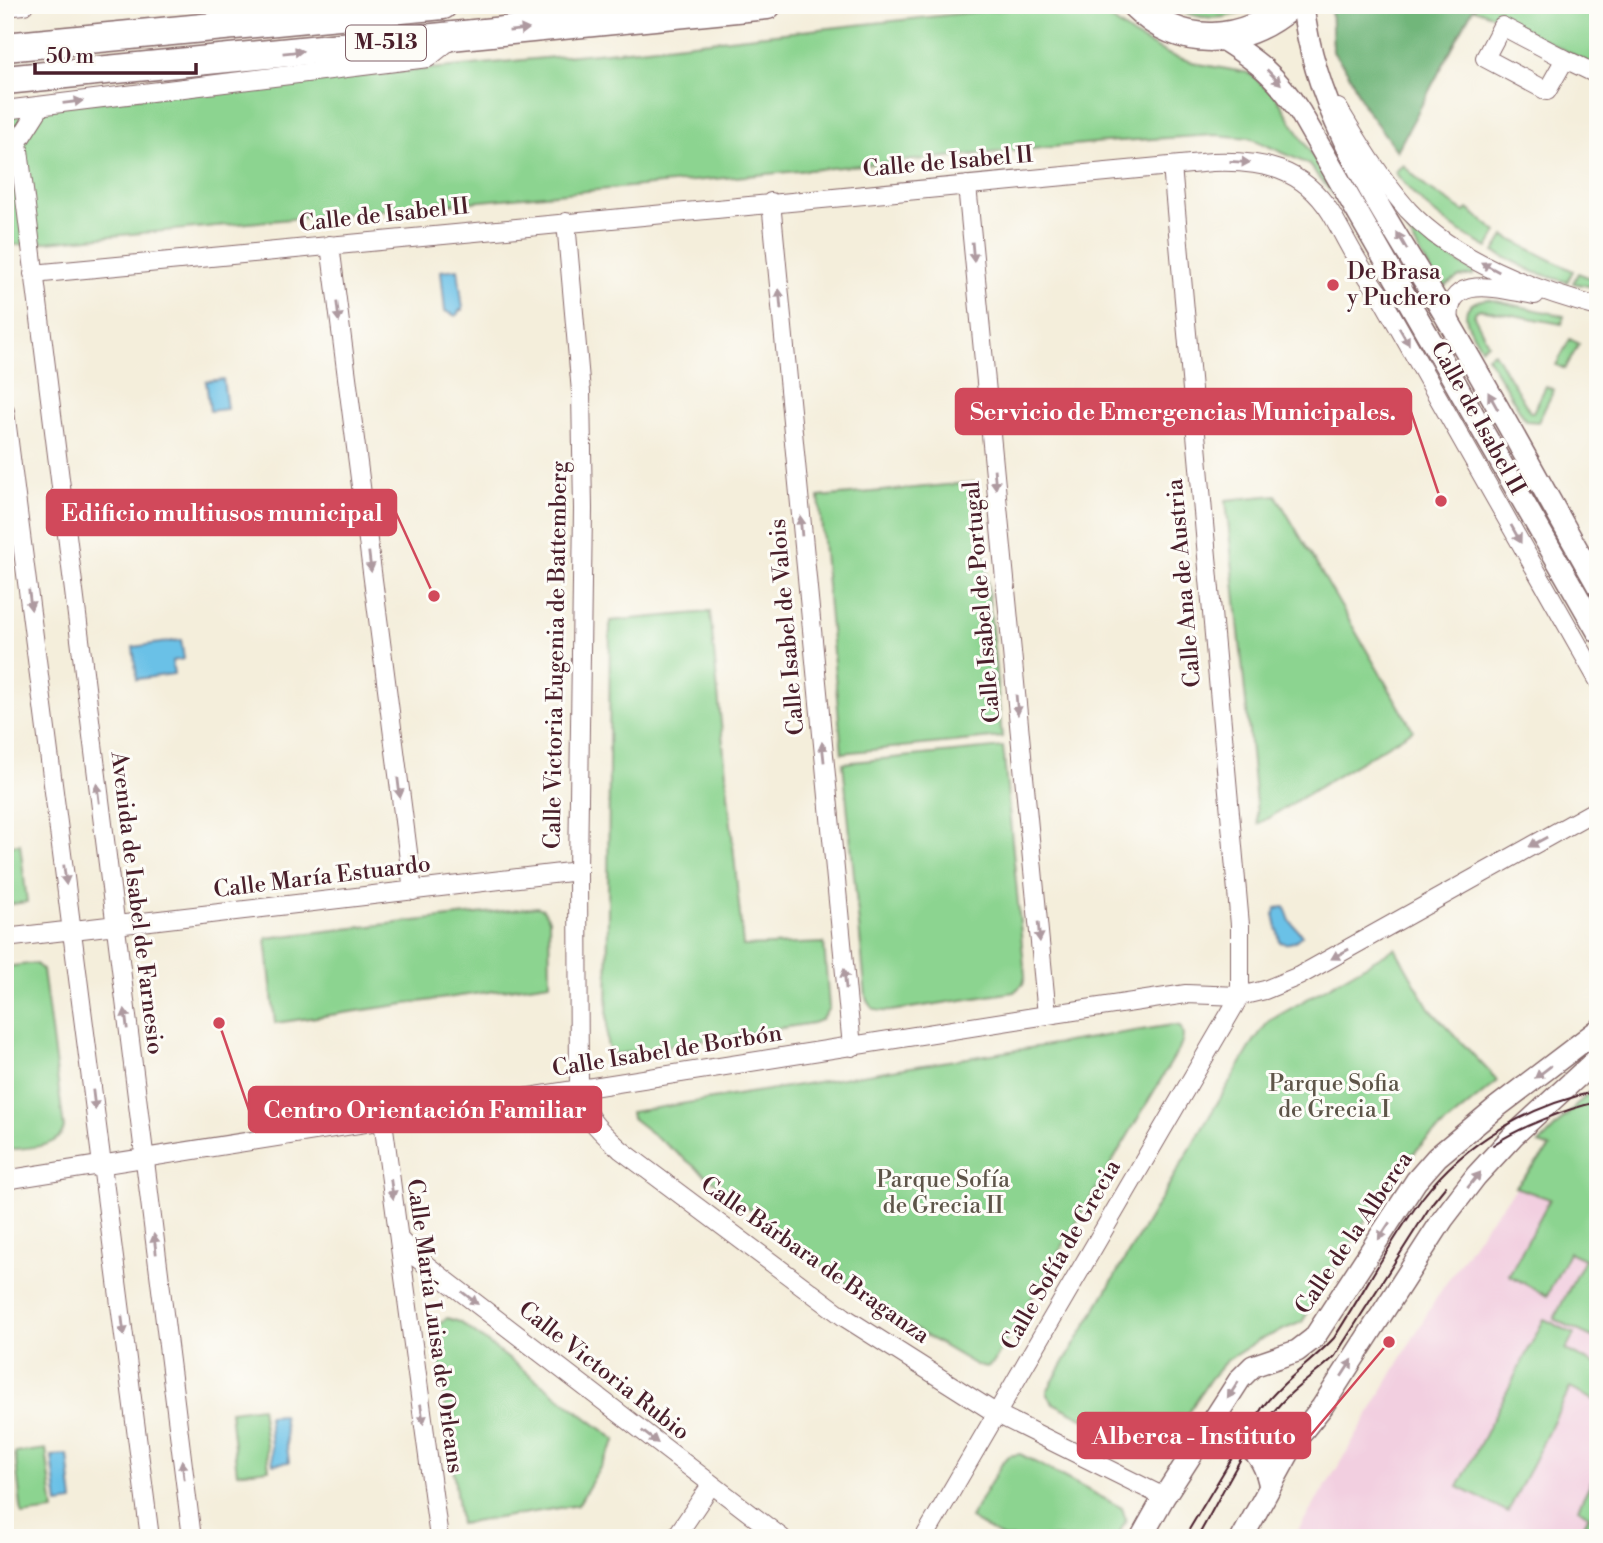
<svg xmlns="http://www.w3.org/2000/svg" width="1603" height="1543" font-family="'Libre Bodoni',serif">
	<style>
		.built { fill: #f2cfe0 }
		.green { fill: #8cd490; stroke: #6b7a5e; stroke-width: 2 }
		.forest { fill: #71b67a; stroke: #5e6a52; stroke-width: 2 }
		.water { fill: #6ac1e7; stroke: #5a7089; stroke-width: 2 }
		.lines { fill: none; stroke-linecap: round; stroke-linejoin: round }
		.minor-casing { stroke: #866769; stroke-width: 20 }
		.tertiary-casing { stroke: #866769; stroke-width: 24 }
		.primary-casing { stroke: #866769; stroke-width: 31 }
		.minor { stroke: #fff; stroke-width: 18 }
		.tertiary { stroke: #fff; stroke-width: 21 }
		.primary { stroke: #fff; stroke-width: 28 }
		.tram { stroke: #4a1f2b; stroke-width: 2 }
		.oneway { fill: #ae9aa0 }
		.poi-dot { fill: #d1495b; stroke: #fdfcf7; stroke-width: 2.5 }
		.labels { text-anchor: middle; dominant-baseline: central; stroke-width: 6; stroke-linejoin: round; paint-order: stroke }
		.shield { fill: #fdfcf7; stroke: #806168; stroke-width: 2 }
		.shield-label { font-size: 21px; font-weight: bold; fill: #4a1f2b }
		.street-label { font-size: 23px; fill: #4a1f2b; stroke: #fdfcf7 }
		.poi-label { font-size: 23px; fill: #4a1f2b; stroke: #fdfcf7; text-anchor: start }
		.park-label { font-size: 23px; fill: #5e5549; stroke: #fdfcf7 }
		.leader { fill: none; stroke: #d1495b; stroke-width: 2.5 }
		.callout-dot { fill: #d1495b; stroke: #fdfcf7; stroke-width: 2.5 }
		.callout { fill: #d1495b; stroke: #d1495b; stroke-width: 2.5 }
		.callout-label { font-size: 24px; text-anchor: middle; font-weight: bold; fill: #fff }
	</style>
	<rect width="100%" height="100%" fill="#fdfcf7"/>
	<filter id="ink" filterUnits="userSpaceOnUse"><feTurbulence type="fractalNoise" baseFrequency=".0143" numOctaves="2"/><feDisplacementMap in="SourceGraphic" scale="14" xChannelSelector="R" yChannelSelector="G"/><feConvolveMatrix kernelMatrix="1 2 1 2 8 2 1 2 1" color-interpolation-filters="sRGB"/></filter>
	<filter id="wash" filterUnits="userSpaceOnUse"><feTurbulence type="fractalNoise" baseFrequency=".00686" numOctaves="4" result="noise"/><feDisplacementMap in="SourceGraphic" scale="28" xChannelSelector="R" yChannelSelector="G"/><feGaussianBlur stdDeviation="1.57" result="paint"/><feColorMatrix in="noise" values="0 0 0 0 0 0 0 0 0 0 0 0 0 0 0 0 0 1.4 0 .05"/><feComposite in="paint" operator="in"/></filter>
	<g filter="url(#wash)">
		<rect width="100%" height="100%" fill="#f4eedb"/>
		<path class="built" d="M 1550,1147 L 1598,1171 L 1598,1538 L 1293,1538 L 1344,1457 L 1438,1295 L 1485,1226 Z"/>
		<path class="green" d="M 1082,5 L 1097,9 L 1134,36 L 1170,55 L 1199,64 L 1249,73 L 1276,96 L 1334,191 L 1332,193 L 1308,164 L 1250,138 L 1215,135 L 1105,142 L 5,246 L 5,110 L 638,49 L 1020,7 Z
			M 1166,5 L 1259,5 C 1227,23 1198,21 1166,5 Z
			M 1476,5 L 1598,5 L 1598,68 L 1506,20 L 1474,9 Z
			M 1403,165 L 1426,187 L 1465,212 L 1468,209 L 1497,232 L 1488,248 C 1451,228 1420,206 1395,172 Z
			M 1402,221 L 1437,250 L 1474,272 L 1473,275 L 1459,277 L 1443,287 L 1439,286 Z
			M 1504,236 L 1573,271 L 1567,282 L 1534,272 L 1494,252 Z
			M 1578,273 L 1598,281 L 1598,288 L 1573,283 Z
			M 1487,299 L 1564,316 L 1562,324 L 1480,309 L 1476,311 L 1474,316 L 1488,343 L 1481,348 C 1470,329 1451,304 1487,299 Z
			M 1570,339 L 1579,344 L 1565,369 L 1556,365 Z
			M 1494,352 L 1530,412 L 1533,412 L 1546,386 L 1554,390 L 1538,422 L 1526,421 L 1487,356 Z
			M 978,482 L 1002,737 L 842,753 L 819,497 Z
			M 1276,495 L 1413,730 L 1258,824 L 1226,500 Z
			M 710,612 L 743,946 L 824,943 L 829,1008 L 821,1020 L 813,1023 L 618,1054 L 613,1053 L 607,1045 L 610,621 Z
			M 1003,747 L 1025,976 L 1023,984 L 1014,992 L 891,1011 C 879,1012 870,1011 866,997 L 843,763 Z
			M 20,844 L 27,902 L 5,905 L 5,846 Z
			M 537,907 L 543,909 L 549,919 L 550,983 L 275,1023 L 266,938 Z
			M 1395,948 L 1429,1008 L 1498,1081 L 1424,1142 L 1402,1166 L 1384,1190 L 1302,1322 L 1259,1340 L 1226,1361 L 1211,1378 L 1159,1457 L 1053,1403 L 1047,1395 L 1047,1391 L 1254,1041 L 1269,1021 Z
			M 28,964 L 36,964 L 43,970 L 64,1128 C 58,1150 25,1147 5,1150 L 5,967 Z
			M 1172,1025 L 1180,1026 C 1185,1035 1183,1040 1179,1049 L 994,1362 L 987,1367 L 976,1365 L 884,1311 L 824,1267 L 632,1118 L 631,1112 Z
			M 1598,1083 L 1598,1340 L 1554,1319 L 1584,1259 L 1569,1252 L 1547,1296 L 1509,1275 L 1550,1199 L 1515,1187 L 1550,1148 L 1539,1144 Z
			M 447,1318 L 460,1322 L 616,1440 L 578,1505 L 460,1524 L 436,1332 L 438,1325 Z
			M 1544,1319 L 1574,1334 L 1566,1350 L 1598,1366 L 1598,1402 L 1570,1388 L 1508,1512 L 1458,1487 Z
			M 261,1407 L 269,1469 L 237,1473 L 230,1411 Z
			M 46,1449 L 54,1511 L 22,1515 L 15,1453 Z
			M 1020,1454 L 1122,1508 L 1126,1520 L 1117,1538 L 1003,1538 L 970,1518 L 1004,1460 L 1008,1456 Z
			M 1598,1468 L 1598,1529 L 1591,1538 L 1577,1538 L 1589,1515 L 1578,1508 Z"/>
		<path class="forest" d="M 1331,5 L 1475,5 L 1397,151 L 1365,108 L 1348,72 L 1333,52 Z"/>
		<path class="water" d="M 458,269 L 463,310 L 460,310 L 456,316 L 445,311 L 441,271 Z
			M 223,379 L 227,409 L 210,411 L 206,381 Z
			M 181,640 L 184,659 L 172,661 L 174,674 L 137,679 L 133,647 Z
			M 1285,907 L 1290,921 L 1302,935 C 1295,942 1290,945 1280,942 L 1274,914 L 1276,908 Z
			M 283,1415 L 289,1462 L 273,1464 L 268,1416 Z
			M 68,1455 L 73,1502 L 58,1504 L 52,1456 Z"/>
	</g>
	<g filter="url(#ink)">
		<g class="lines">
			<g class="minor-casing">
				<path id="minor" d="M 5,7 L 24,5
					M 1502,26 L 1565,59 L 1547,91 L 1485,58 Z
					M 1565,59 L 1598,75
					M 41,106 L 18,142 L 192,1538
					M 1338,108 C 1359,143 1381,179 1408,210 C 1454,260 1534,290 1598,307
					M 5,110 L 428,58 L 453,38
					M 1172,166 L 1240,925 L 1240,996
					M 967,185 L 1047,1015
					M 771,202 L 852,1047
					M 566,222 L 581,392 L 583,509 L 578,871 L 579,1089 C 586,1120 598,1129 621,1150 L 844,1317 L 997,1414 L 1164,1497
					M 330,245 L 413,891
					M 33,274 L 1212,162 C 1261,160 1303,168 1331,213 C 1347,240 1359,268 1379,293 L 1598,680
					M 1450,324 C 1444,270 1502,290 1535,295
					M 5,411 L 150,1538
					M 5,938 L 578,871
					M 383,1121 L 439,1538
					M 5,1180 L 1047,1015 L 1186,994 L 1240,996 L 1265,990 L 1299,976 L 1598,809
					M 399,1239 L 417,1258 L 782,1538
					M 675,1538 L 711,1485
					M 924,1538 L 1240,996"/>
			</g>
			<g class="tertiary-casing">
				<path id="tertiary" d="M 1303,5 C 1315,121 1392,224 1449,322 C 1500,409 1548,498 1598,586
					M 1219,37 C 1256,60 1276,75 1300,112 L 1598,632
					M 1199,1443 C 1238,1429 1263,1448 1270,1487
					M 1141,1538 L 1164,1497 L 1240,1379 L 1253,1366 L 1297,1351 L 1314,1338 L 1416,1181 L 1437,1157 L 1497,1107 L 1598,1030
					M 1242,1538 L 1297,1438 L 1322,1407 L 1443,1219 L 1476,1176 L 1513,1136 L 1598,1058"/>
			</g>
			<g class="primary-casing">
				<path id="primary" d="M 1136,5 C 1182,50 1243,45 1290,5
					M 5,47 L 443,5
					M 5,80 L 767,5"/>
			</g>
			<use href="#minor" class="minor"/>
			<use href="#tertiary" class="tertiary"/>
			<use href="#primary" class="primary"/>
			<path class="tram" d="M 1493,1145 C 1518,1128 1568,1108 1598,1102
				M 1184,1538 L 1262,1408 C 1282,1381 1311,1363 1334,1338 C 1363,1293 1391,1240 1423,1197 C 1465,1142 1530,1105 1598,1091
				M 1197,1538 C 1223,1493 1246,1441 1281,1403 C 1297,1385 1318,1373 1335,1356 L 1433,1202 L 1446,1186"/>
		</g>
		<defs><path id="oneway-solid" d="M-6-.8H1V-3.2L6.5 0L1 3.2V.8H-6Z" transform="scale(1.75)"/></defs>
		<g class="oneway">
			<use href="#oneway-solid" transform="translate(519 30) rotate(-6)"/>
			<use href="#oneway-solid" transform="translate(293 52) rotate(-6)"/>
			<use href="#oneway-solid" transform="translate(1274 77) rotate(46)"/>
			<use href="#oneway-solid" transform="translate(73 102) rotate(-7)"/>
			<use href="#oneway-solid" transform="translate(1240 162) rotate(3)"/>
			<use href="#oneway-solid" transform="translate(1402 241) rotate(-120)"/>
			<use href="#oneway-solid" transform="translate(973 252) rotate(85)"/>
			<use href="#oneway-solid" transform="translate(1490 267) rotate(-152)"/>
			<use href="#oneway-solid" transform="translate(780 299) rotate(-95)"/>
			<use href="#oneway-solid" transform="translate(338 312) rotate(83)"/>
			<use href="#oneway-solid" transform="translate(1404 336) rotate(60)"/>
			<use href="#oneway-solid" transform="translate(1493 401) rotate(-119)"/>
			<use href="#oneway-solid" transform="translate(995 479) rotate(85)"/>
			<use href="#oneway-solid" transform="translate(801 526) rotate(-95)"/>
			<use href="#oneway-solid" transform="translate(1516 534) rotate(61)"/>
			<use href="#oneway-solid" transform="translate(370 562) rotate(83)"/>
			<use href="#oneway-solid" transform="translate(30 600) rotate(83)"/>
			<use href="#oneway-solid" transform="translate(1017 705) rotate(85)"/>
			<use href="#oneway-solid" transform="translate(823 752) rotate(-96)"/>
			<use href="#oneway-solid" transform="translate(399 788) rotate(83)"/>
			<use href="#oneway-solid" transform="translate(98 793) rotate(-97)"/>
			<use href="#oneway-solid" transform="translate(1538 842) rotate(151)"/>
			<use href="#oneway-solid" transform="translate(65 875) rotate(83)"/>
			<use href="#oneway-solid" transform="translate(1039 932) rotate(85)"/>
			<use href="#oneway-solid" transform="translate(1340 954) rotate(151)"/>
			<use href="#oneway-solid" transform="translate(845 979) rotate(-96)"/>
			<use href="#oneway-solid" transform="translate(126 1019) rotate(-97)"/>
			<use href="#oneway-solid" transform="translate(1543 1072) rotate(143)"/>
			<use href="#oneway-solid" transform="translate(94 1100) rotate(83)"/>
			<use href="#oneway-solid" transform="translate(1474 1180) rotate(-51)"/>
			<use href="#oneway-solid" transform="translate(392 1189) rotate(82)"/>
			<use href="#oneway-solid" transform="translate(1384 1231) rotate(123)"/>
			<use href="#oneway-solid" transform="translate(155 1244) rotate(-97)"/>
			<use href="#oneway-solid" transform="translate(470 1298) rotate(38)"/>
			<use href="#oneway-solid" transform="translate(123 1326) rotate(83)"/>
			<use href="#oneway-solid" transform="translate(1347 1368) rotate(-57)"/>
			<use href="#oneway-solid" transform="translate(1233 1390) rotate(123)"/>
			<use href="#oneway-solid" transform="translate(422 1414) rotate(82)"/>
			<use href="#oneway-solid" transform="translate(650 1437) rotate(38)"/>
			<use href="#oneway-solid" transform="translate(183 1470) rotate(-97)"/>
		</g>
	</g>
	<circle class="poi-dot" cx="1333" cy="285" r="7"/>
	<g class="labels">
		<rect class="shield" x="346" y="25.5" width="80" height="35" rx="5"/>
		<g class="shield-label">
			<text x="386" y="43">M-513</text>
		</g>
		<g class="street-label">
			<text transform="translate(948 162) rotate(-5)">Calle de Isabel II</text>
			<text transform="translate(384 215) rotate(-6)">Calle de Isabel II</text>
			<text transform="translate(1478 418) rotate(61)">Calle de Isabel II</text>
			<text transform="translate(1184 583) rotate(-95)">Calle Ana de Austria</text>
			<text transform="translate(982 602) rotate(-95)">Calle Isabel de Portugal</text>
			<text transform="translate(787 627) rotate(-95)">Calle Isabel de Valois</text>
			<text transform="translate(556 655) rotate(-89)">Calle Victoria Eugenia de Battemberg</text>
			<text transform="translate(322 877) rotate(-7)">Calle María Estuardo</text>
			<text transform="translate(137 903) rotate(83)">Avenida de Isabel de Farnesio</text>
			<text transform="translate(667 1051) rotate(-9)">Calle Isabel de Borbón</text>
			<text transform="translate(1354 1233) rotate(-56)">Calle de la Alberca</text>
			<text transform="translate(1061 1255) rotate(-60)">Calle Sofía de Grecia</text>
			<text transform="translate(815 1260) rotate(35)">Calle Bárbara de Braganza</text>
			<text transform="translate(435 1326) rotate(82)">Calle María Luisa de Orleans</text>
			<text transform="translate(604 1371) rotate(38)">Calle Victoria Rubio</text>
		</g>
		<g class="poi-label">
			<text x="1347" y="272">De Brasa<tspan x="1347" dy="26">y Puchero</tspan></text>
		</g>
		<g class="park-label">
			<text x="1334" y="1084">Parque Sofia<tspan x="1334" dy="26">de Grecia I</tspan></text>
			<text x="943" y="1180">Parque Sofía<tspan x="943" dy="26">de Grecia II</tspan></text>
		</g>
	</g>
	<path class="leader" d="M1441 501L1411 412M434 596L396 513M219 1023L249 1110M1389 1342L1310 1436"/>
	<g class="callout-dot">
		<circle cx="1441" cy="501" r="7"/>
		<circle cx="434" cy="596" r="7"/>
		<circle cx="219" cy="1023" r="7"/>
		<circle cx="1389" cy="1342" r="7"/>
	</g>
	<g class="callout">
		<rect x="956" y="389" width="455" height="45" rx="7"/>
		<rect x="47" y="490" width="349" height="45" rx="7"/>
		<rect x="249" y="1087" width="352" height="45" rx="7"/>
		<rect x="1078" y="1413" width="232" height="45" rx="7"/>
	</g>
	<g class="callout-label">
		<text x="1183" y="420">Servicio de Emergencias Municipales.</text>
		<text x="222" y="521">Edificio multiusos municipal</text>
		<text x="425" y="1118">Centro Orientación Familiar</text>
		<text x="1194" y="1444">Alberca - Instituto</text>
	</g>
	<rect width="1603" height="1543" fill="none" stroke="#fdfcf7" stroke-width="28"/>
	<path d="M35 63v10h161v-10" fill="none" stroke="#4a1f2b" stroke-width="3.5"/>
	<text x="46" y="63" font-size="21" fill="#4a1f2b" stroke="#fdfcf7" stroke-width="5" paint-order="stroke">50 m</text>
</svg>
